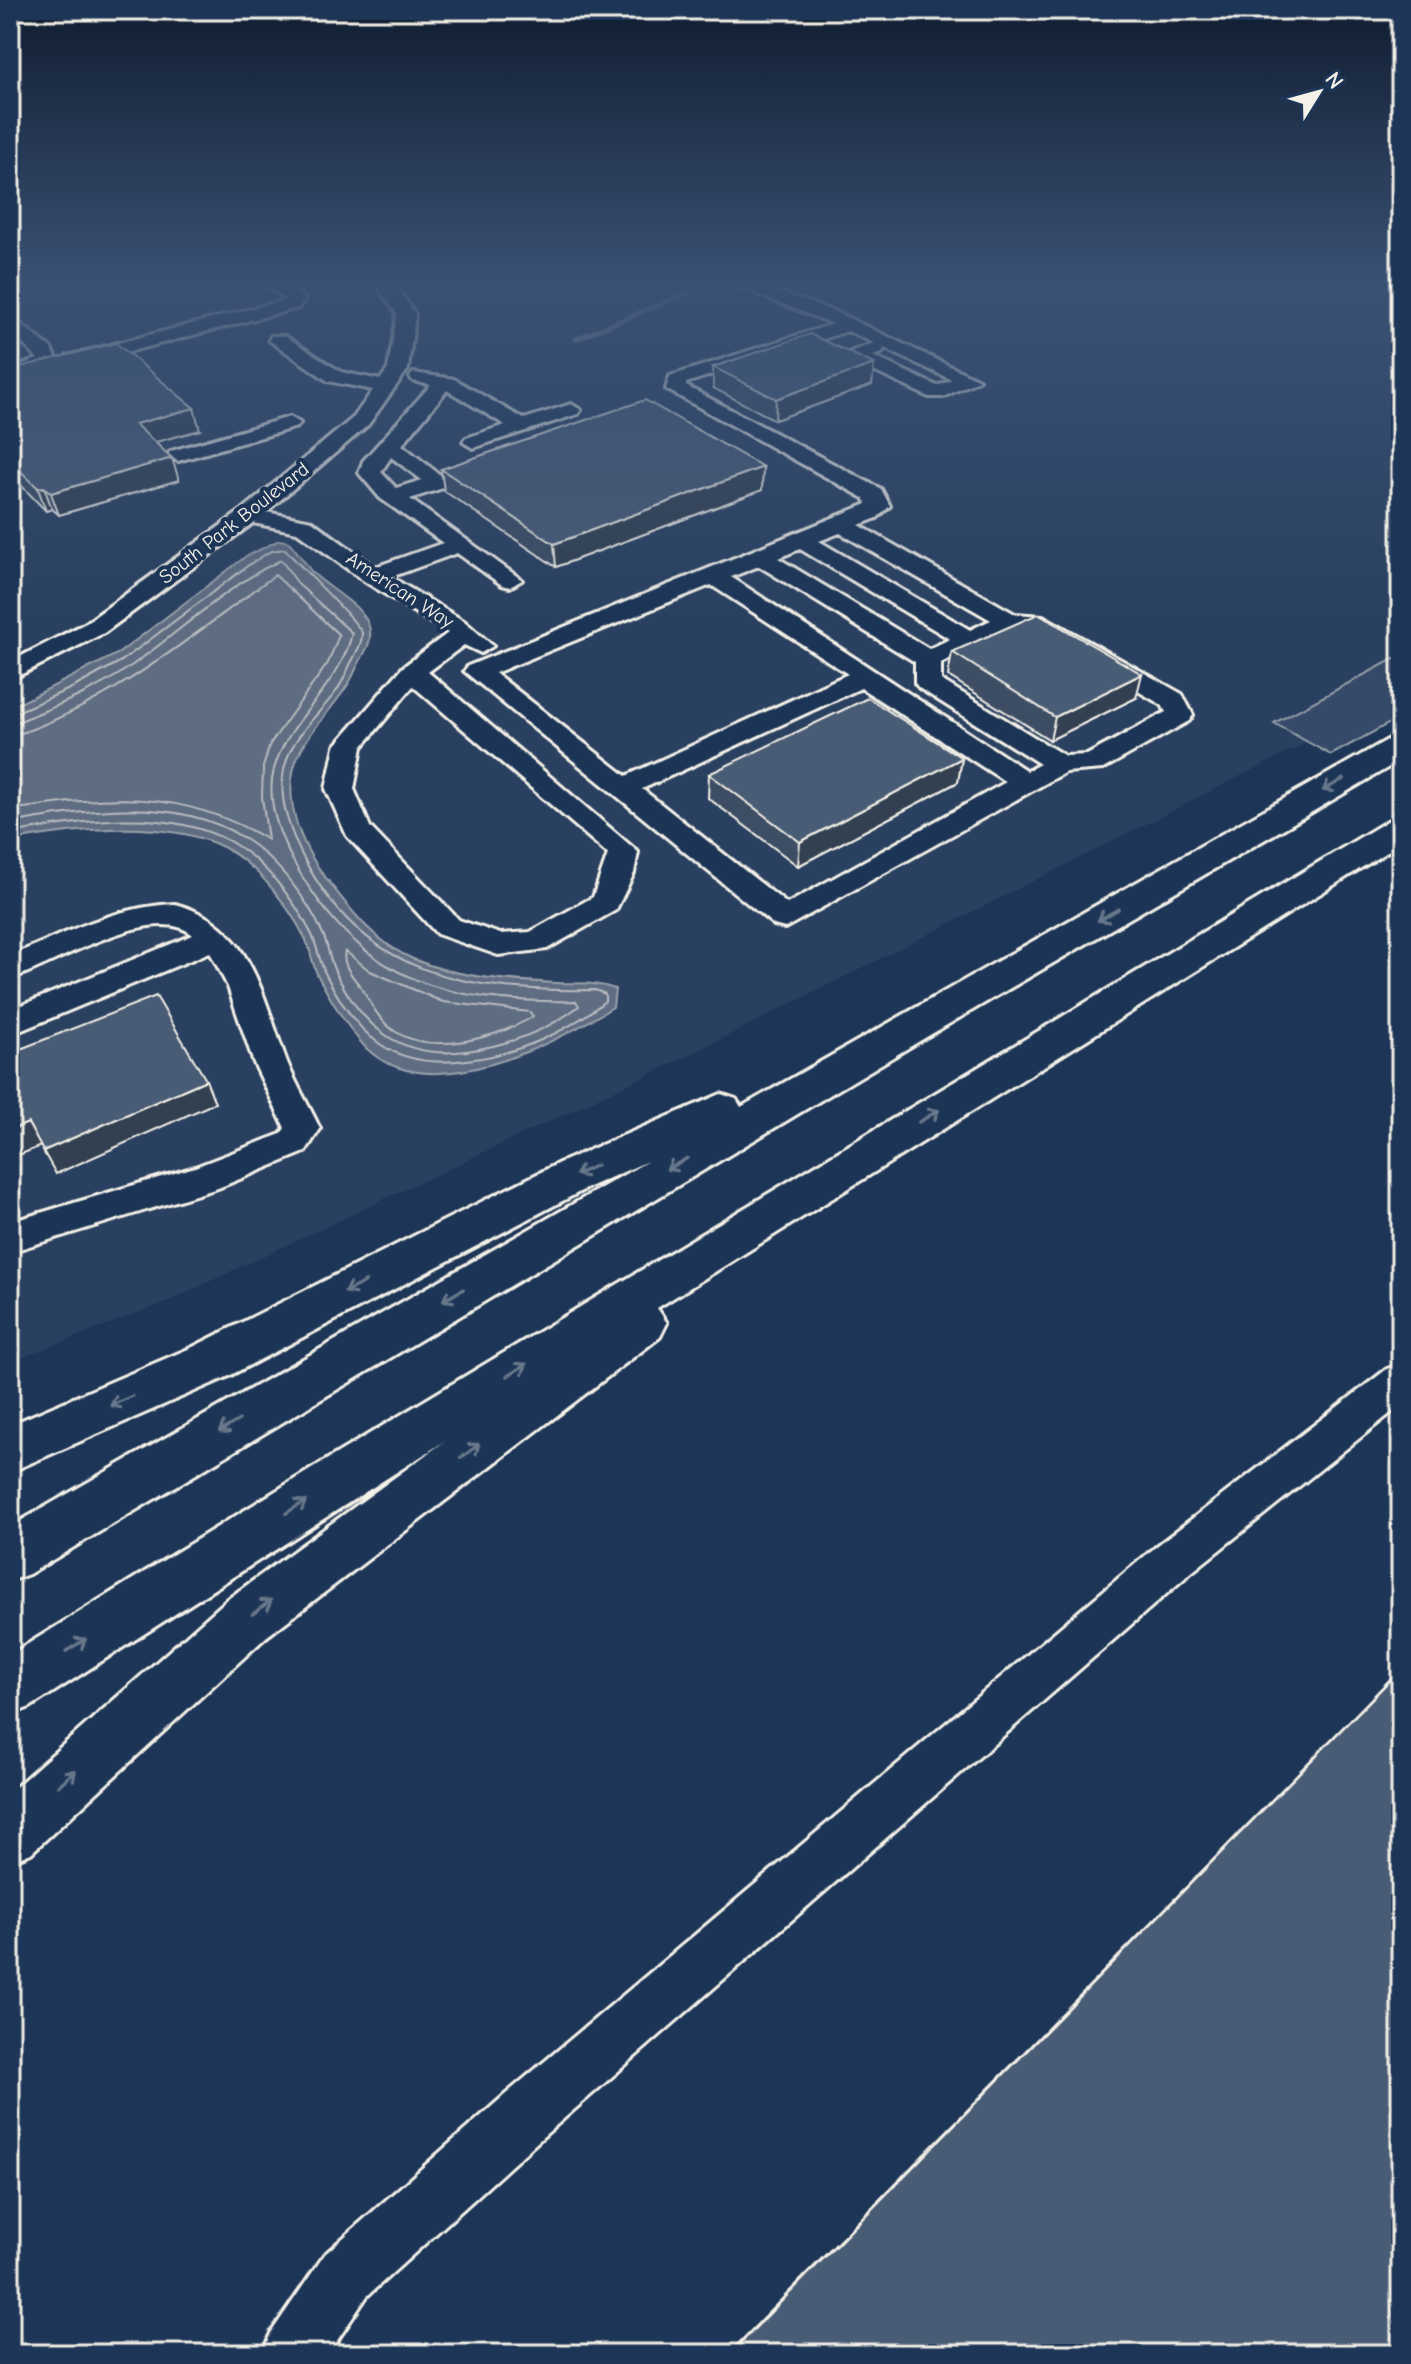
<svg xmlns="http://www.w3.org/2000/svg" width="1411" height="2364" font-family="'Comic Neue',sans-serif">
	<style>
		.built { fill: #2a4060 }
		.green { fill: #354a67; stroke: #949ea8; stroke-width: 2 }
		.water { fill: #5e6d82; stroke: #9aa2ab; stroke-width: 2 }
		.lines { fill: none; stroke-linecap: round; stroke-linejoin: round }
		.shore { stroke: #b8bcbf; stroke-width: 2 }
		.stream { stroke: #9aa2ab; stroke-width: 5 }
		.minor-casing { stroke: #f4f1e8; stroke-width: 6 }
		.highway-casing { stroke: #f4f1e8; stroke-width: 6 }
		.minor { fill: #1d3557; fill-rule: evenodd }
		.highway { fill: #1d3557; fill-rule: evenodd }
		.wall { fill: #3e4e64; stroke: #f4f1e8; stroke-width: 2 }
		.shaded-wall { fill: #324051; stroke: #f4f1e8; stroke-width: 2 }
		.building { fill: #485b74; stroke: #f4f1e8; stroke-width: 2 }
		.oneway { stroke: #68778a }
		.labels { text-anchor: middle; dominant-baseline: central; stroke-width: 8; stroke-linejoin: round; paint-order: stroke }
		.far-street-label { font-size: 20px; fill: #f4f1e8; stroke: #1d3557 }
	</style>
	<rect width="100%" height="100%" fill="#1d3557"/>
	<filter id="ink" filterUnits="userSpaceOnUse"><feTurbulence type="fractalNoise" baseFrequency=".0125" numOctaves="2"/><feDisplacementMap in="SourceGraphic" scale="16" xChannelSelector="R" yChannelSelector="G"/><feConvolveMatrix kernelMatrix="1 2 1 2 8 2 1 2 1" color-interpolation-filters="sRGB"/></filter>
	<g filter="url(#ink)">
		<path class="built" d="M 10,284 L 1401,284 L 1401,695 L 688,1056 L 164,1303 L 10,1362 Z"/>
		<path class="green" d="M 1401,655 L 1401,717 L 1331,755 L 1274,723 Z"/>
		<path class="water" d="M 279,540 L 289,542 C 297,551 304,561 311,571 C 327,589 366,605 370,630 C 372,646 362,655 356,669 C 343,699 318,719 302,748 C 277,792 300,846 329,882 C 353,913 376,943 413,959 C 458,978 506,980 555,983 C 577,984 594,981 615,989 L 613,1007 C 554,1044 429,1109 366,1048 C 348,1029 331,1000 319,978 C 312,965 311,950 305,938 C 288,905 258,866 225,848 C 168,818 71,829 10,841 L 10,708 L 119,653 L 245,557 Z"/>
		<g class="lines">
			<path class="shore" d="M 10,715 L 74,687 L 123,660 L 250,564 L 271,551 L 285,549 C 298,565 359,622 362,633 C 362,644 357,651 352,661 C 346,672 343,683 335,693 C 318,715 295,734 286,762 C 276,793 288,827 302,855 C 364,978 470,992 595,990 L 605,994 L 605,1001 C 566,1033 518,1054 467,1060 C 393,1070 357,1037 325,973 C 319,960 317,945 311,933 C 293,898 265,862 231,842 C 166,806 80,821 10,833
				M 10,725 C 51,708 95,692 131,666 C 181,631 226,586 281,560 L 299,585 L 352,633 C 341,686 288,718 274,769 C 265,802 281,840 297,868 C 366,985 448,1003 576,1001 L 579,1006 C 547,1031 508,1045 467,1051 C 401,1060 362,1028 334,969 C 329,958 328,945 323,934 C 307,898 276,858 242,837 C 174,795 84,810 10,823
				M 10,737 C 110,705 192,636 275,575 L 339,635 L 328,663 L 270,744 L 263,767 L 262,797 L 268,840 C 180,787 108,796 10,810
				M 345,951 L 370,971 L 443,1002 L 530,1012 L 533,1017 C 497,1037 434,1056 396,1032 C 380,1022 371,1004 362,989 C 354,977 341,966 345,951 Z"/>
			<path class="stream" d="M 576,339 L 709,284"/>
			<g class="minor-casing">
				<path id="minor" d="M 265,284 L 285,284 L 305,299 L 298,308 L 81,364 L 67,364 L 64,360 L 67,356 L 286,300 Z
					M 376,284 L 394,284 L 415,314 L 408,369 L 368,425 L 266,512 L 312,521 L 375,567 L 443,543 L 380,498 L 359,473 L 363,461 L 431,385 L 413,381 L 410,377 L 413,373 L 454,379 L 524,419 L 571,404 L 581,410 L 578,414 L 473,448 L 463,442 L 466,438 L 505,425 L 447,390 L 402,445 L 449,482 L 446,487 L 410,499 L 522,580 L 510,587 L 502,585 L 457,553 L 391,577 L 464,621 L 493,646 L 481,653 L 464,645 L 428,672 L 638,852 L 634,873 L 616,910 L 547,949 L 498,955 L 437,934 L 347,836 L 326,789 L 335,746 L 403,667 L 448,633 L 364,581 L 297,532 L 253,523 L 104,633 L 10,680 L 10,662 L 86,623 L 241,511 L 354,417 L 373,390 L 328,381 L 269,340 L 271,336 L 285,336 L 341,372 L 380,380 L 388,369 L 397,314 ZM 391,457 L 422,480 L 396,488 L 381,472 ZM 413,686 L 608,854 L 593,897 L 530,932 L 500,934 L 459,920 L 370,827 L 354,789 L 362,747 Z
					M 732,284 L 757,284 L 838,313 L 979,380 L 943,397 L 929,397 L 850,360 L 850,352 L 874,343 L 848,331 L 686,383 L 686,386 L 881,489 L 890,506 L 877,518 L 859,525 L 1015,614 L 1043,616 L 1182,694 L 1193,715 L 1189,721 L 1103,769 L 1066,772 L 785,928 L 774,925 L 464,671 L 468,666 L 867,504 L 864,498 L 666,389 L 670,376 L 833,324 ZM 884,348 L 952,380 L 937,386 L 873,356 L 882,353 ZM 840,533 L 991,620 L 970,630 L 819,541 ZM 800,549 L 950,639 L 929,649 L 778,558 ZM 759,566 L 915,662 L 915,683 L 919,688 L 1040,764 L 1027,771 L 731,577 ZM 711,585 L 848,674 L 626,776 L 495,673 ZM 1014,628 L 1029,628 L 1162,705 L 1166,712 L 1087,755 L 1065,756 L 941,680 L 941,663 ZM 861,688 L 1006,782 L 787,904 L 642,789 Z
					M 10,316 L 50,347 L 59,362 L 56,366 L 10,381 L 10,369 L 38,359 L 10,331 Z
					M 290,417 L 300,423 L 297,427 L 178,461 L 167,455 L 171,451 Z
					M 175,904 C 252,924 262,997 287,1062 C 296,1085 310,1107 320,1129 L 305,1152 L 218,1188 L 10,1252 L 10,1222 L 195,1167 L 281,1134 L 285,1128 L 254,1063 L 228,987 L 210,952 L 10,1035 L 10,1010 L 193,935 C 154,900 53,966 10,979 L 10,956 C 64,934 116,906 175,904 Z
					M 1401,1364 L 1401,1405 L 1188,1575 L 546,2134 L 367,2296 L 328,2354 L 262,2354 L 271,2333 L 325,2254 L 506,2094 L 1158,1545 L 1387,1369 Z"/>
			</g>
			<g class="highway-casing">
				<path id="highway" d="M 1401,736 L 1401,760 L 928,1036 L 29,1574 L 10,1581 L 10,1527 L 648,1161 L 589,1187 L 227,1377 L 10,1472 L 10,1425 L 193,1347 L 559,1163 L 721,1094 L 736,1099 L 741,1107 L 1389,739 Z
					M 1401,817 L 1401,843 L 657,1308 L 667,1323 L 660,1337 L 266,1637 L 31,1853 L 10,1862 L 10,1792 L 228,1599 L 445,1441 L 30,1707 L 10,1715 L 10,1655 L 331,1457 L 1389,820 Z"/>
			</g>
			<use href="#minor" class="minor"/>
			<use href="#highway" class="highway"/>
		</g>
		<path class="wall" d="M 10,363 L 16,368 L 200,430 L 155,442 L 179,480 L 59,515 L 52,509 L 46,511 L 19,483 L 10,485 Z
			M 874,364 L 872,385 L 775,420 L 713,388 L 713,367 Z
			M 441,469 L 762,490 L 556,567 L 444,491 Z
			M 952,652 L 1136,698 L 1050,740 L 948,676 Z
			M 962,758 L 958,782 L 798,866 L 708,798 L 709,774 Z
			M 1401,1668 L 1401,2354 L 728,2354 Z"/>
		<path class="shaded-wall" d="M 874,364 L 872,385 L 775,420 L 776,399 Z
			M 194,408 L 200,430 L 141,446 L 135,424 Z
			M 172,458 L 179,480 L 59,515 L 51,493 Z
			M 10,461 L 19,483 L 10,485 Z
			M 763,467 L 762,490 L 556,567 L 554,544 Z
			M 44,487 L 52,509 L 46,511 L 38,488 Z
			M 1142,674 L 1136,698 L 1050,740 L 1055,717 Z
			M 962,758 L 958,782 L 798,866 L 800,842 Z
			M 206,1080 L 215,1103 L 56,1174 L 43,1151 Z
			M 28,1123 L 41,1146 L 14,1157 L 10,1150 L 10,1130 Z"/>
		<path class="building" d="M 810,334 L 874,364 L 776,399 L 713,367 Z
			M 116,343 L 194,408 L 135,424 L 172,458 L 51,493 L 44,487 L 38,488 L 10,461 L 10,363 L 16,368 Z
			M 645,400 L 763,467 L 554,544 L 441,469 Z
			M 1038,614 L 1142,674 L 1055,717 L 952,652 Z
			M 868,698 L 962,758 L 800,842 L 709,774 Z
			M 156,996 L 206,1080 L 43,1151 L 28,1123 L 10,1130 L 10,1053 Z
			M 1401,1669 L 1401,2354 L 730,2354 Z"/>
		<defs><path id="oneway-shaft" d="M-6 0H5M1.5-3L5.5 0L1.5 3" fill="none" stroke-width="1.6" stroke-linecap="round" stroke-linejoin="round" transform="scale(2)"/></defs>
		<g class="oneway">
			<use href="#oneway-shaft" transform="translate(1333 785) rotate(150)"/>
			<use href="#oneway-shaft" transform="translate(1108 915) rotate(150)"/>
			<use href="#oneway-shaft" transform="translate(929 1116) rotate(-31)"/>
			<use href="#oneway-shaft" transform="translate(677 1164) rotate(150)"/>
			<use href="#oneway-shaft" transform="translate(586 1170) rotate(156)"/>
			<use href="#oneway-shaft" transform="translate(355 1287) rotate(153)"/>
			<use href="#oneway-shaft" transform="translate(453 1295) rotate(150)"/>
			<use href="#oneway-shaft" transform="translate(517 1370) rotate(-32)"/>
			<use href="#oneway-shaft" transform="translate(121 1401) rotate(156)"/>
			<use href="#oneway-shaft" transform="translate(229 1426) rotate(149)"/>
			<use href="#oneway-shaft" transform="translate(470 1451) rotate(-37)"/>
			<use href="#oneway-shaft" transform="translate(296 1507) rotate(-32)"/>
			<use href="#oneway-shaft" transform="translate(262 1607) rotate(-37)"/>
			<use href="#oneway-shaft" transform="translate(76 1645) rotate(-32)"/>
			<use href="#oneway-shaft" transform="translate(67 1778) rotate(-42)"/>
		</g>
	</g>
	<linearGradient id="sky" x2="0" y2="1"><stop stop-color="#101d30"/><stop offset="0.46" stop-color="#3a5174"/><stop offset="1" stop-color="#3a5174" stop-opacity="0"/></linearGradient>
	<rect width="1411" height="615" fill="url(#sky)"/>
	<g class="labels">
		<g class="far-street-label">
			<text transform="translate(234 523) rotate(-38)">South Park Boulevard</text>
			<text transform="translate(400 590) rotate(33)">American Way</text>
		</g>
	</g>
	<rect width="1411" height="2364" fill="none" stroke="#1d3557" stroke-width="40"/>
	<rect x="20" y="20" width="1371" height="2324" fill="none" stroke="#f4f1e8" stroke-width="3" filter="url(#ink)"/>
	<g transform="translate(1319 92) rotate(53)" stroke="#1d3557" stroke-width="6" paint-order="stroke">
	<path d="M0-6L14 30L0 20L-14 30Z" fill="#f4f1e8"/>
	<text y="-12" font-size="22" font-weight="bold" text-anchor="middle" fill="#f4f1e8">N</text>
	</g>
</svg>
